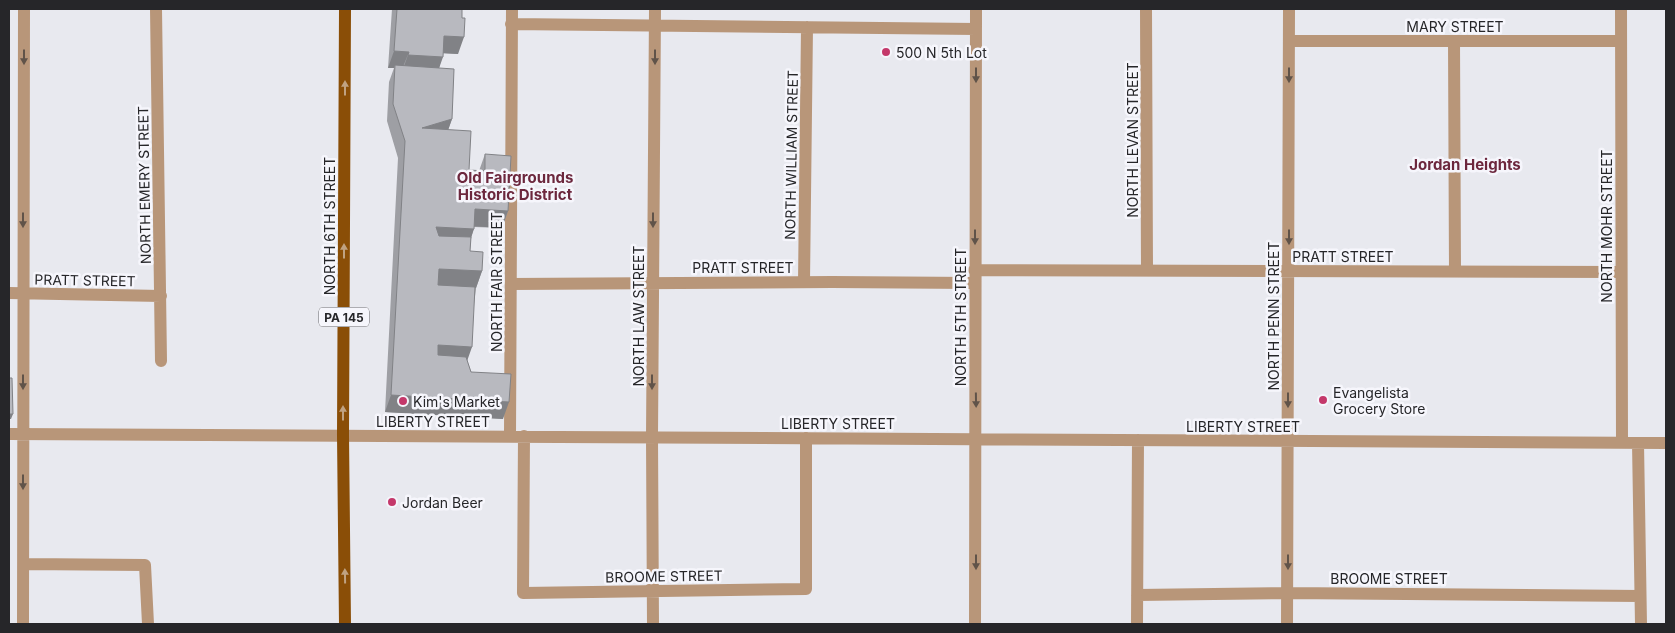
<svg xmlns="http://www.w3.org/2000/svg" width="1675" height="633" font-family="Inter,sans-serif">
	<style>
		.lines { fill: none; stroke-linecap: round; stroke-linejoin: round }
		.minor { stroke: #b89679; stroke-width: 12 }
		.major { stroke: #8a4e07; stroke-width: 12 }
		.wall { fill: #9e9fa4 }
		.shaded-wall { fill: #818286 }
		.building { fill: #b8b9bf; stroke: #818286 }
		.oneway { fill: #605349 }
		.oneway2 { fill: #c0a282 }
		.poi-dot { fill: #c4386a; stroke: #f6f6fc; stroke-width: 2 }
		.labels { text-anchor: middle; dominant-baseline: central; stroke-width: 5; stroke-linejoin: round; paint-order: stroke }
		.shield { fill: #f6f6fc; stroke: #646468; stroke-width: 1 }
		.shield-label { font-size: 12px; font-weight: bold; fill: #262629 }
		.street-label { font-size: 14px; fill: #262629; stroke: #f6f6fc }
		.poi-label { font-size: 14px; fill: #262629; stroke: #f6f6fc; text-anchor: start }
		.neighbourhood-label { font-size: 15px; font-weight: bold; fill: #6c273d; stroke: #f6f6fc }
	</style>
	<rect width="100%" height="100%" fill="#e8e9ef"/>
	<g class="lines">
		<path class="minor" d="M 156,9 L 161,361
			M 1146,9 L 1147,270
			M 1621,9 L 1622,443
			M 511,24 L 976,29
			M 1289,41 L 1621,41
			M 1454,41 L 1455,271
			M 974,270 L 1621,272
			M 804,282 L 807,27
			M 511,284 L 832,282 L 974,283
			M 9,293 L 161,296
			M 9,434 L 1666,443
			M 510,436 L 512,9
			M 524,436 L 523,593 L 806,589 L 806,438
			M 1638,443 L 1641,624
			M 24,564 L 145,565 L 148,624
			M 1137,595 L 1287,593 L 1640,596
			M 23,624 L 24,9
			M 653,624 L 652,437 L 655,9
			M 975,624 L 976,9
			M 1137,624 L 1138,440
			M 1287,624 L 1289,9"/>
		<path class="major" d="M 345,9 L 343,435 L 345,624"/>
	</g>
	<path class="wall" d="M 392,9 L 462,9 L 458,54 L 443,53 L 439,68 L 452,119 L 448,130 L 469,170 L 479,171 L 485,154 L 508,211 L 502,228 L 474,227 L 471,239 L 470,251 L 482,271 L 476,288 L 467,360 L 471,372 L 503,419 L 385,412 L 398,158 L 387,121 L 389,82 L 394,68 L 388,68 Z"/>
	<path class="shaded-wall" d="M 444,36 L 464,37 L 458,54 L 438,53 Z
		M 394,51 L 409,52 L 402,69 L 395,65 L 394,68 L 388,68 Z
		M 408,55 L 443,57 L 437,74 L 402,72 Z
		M 452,119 L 446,136 L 422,128 Z
		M 475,209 L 508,211 L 502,228 L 469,226 Z
		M 436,227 L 474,229 L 468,246 L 430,244 Z
		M 439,269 L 482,271 L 476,288 L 433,286 Z
		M 438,345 L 472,347 L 466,364 L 432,362 Z
		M 391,395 L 509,402 L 503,419 L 385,412 Z
		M 9,414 L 13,414 L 11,419 L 9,419 Z"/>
	<path class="building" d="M 397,9 L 462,9 L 462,18 L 465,18 L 464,37 L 444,36 L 443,57 L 408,55 L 409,52 L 394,51 Z
		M 395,65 L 454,69 L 452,119 L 422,128 L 471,131 L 469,170 L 485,171 L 485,154 L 511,156 L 508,211 L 475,209 L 474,229 L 436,227 L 439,236 L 471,237 L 470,251 L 483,252 L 482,271 L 439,269 L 438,285 L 475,287 L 472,347 L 438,345 L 438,355 L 466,357 L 471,372 L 511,374 L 509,402 L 391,395 L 405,141 L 393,104 Z
		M 9,378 L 12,378 L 13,414 L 9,414 Z"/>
	<defs><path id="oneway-solid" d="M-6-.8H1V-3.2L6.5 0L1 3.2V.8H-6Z" transform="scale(1.25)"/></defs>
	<g class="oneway">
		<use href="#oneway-solid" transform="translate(24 57) rotate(90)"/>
		<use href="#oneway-solid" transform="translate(655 57) rotate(90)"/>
		<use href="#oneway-solid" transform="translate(976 75) rotate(90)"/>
		<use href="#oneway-solid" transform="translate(1289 75) rotate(90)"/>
		<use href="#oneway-solid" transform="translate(23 220) rotate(90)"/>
		<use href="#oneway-solid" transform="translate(653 220) rotate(90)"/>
		<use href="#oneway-solid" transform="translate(975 237) rotate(90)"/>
		<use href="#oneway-solid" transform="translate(1289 237) rotate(90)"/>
		<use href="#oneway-solid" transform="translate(23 382) rotate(90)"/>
		<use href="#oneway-solid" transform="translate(652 382) rotate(90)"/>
		<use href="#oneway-solid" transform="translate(976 400) rotate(89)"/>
		<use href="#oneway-solid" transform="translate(1288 400) rotate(90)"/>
		<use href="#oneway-solid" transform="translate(23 482) rotate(90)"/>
		<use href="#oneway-solid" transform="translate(976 562) rotate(90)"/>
		<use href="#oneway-solid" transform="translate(1288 562) rotate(90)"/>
	</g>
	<g class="oneway2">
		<use href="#oneway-solid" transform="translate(345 88) rotate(-90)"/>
		<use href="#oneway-solid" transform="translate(344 251) rotate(-90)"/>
		<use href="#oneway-solid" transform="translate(343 413) rotate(-90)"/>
		<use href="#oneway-solid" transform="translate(345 576) rotate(-91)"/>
	</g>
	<g class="poi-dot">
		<circle cx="886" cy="52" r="5"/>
		<circle cx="1323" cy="400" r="5"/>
		<circle cx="403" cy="401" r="5"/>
		<circle cx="392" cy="502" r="5"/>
	</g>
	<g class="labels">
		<rect class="shield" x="319" y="307.5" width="50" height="19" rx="4"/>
		<g class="shield-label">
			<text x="344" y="317">PA 145</text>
		</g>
		<g class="street-label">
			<text x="1455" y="26">MARY STREET</text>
			<text transform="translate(1132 140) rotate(-90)">NORTH LEVAN STREET</text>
			<text transform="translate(791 155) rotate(-89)">NORTH WILLIAM STREET</text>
			<text transform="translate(144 185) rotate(-91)">NORTH EMERY STREET</text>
			<text transform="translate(329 226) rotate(-90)">NORTH 6TH STREET</text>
			<text transform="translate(1606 226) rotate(-90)">NORTH MOHR STREET</text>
			<text x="1343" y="256">PRATT STREET</text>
			<text x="743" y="267">PRATT STREET</text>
			<text transform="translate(85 280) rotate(1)">PRATT STREET</text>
			<text transform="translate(496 282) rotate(-90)">NORTH FAIR STREET</text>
			<text transform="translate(638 316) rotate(-90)">NORTH LAW STREET</text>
			<text transform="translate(1273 316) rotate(-90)">NORTH PENN STREET</text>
			<text transform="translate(960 317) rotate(-90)">NORTH 5TH STREET</text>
			<text x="433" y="421">LIBERTY STREET</text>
			<text x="838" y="423">LIBERTY STREET</text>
			<text x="1243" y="426">LIBERTY STREET</text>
			<text transform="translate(664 576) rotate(-1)">BROOME STREET</text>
			<text x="1389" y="578">BROOME STREET</text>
		</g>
		<g class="poi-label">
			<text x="896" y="52">500 N 5th Lot</text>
			<text x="1333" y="392">Evangelista<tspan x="1333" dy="16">Grocery Store</tspan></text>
			<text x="413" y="401">Kim's Market</text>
			<text x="402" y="502">Jordan Beer</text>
		</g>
		<g class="neighbourhood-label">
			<text x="1465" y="164">Jordan Heights</text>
			<text x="515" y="177">Old Fairgrounds<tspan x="515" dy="17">Historic District</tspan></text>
		</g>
	</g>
	<rect width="1675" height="633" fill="none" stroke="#262629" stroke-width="20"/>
</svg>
